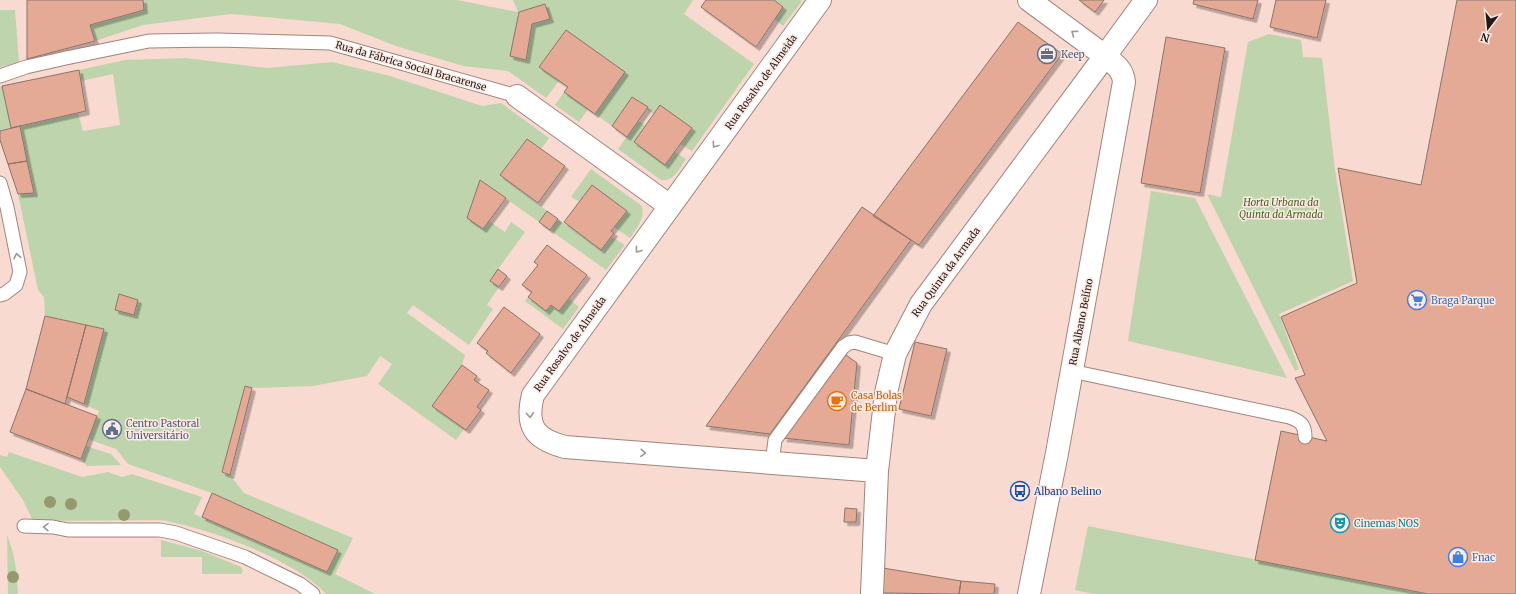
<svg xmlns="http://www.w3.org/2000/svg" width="1516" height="594" font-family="Merriweather,serif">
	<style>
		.green { fill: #bed4ad; fill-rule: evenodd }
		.building { fill: #e4aa95; stroke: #8c7268; filter: url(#shadow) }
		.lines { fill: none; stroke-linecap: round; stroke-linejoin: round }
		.service-casing { stroke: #a0857b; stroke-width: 15 }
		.minor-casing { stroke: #a0857b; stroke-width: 24 }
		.tertiary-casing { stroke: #a0857b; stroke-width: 24 }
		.service { stroke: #fff; stroke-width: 13 }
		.minor { stroke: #fff; stroke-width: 22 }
		.tertiary { stroke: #fff; stroke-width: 22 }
		.tree { fill: #94996e }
		.oneway { stroke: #9c9896 }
		.labels { text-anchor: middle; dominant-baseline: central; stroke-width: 3; stroke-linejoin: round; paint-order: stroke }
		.service-label { font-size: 10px; fill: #4e5e75; stroke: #fdeae4; text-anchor: start }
		.street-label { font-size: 10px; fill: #241a16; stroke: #fdeae4 }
		.park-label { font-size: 10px; font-style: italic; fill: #42631e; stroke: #fdeae4 }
		.shop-label { font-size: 10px; fill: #366cbe; stroke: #fdeae4; text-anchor: start }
		.food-label { font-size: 10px; fill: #c56008; stroke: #fdeae4; text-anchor: start }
		.transit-label { font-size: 10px; fill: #164399; stroke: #fdeae4; text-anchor: start }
		.culture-label { font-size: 10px; fill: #0d838f; stroke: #fdeae4; text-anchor: start }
	</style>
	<defs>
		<filter id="shadow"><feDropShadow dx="3.5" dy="3.5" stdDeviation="0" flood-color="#0004"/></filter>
	</defs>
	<rect width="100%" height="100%" fill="#f8dad0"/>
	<path class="green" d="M 143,0 L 457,0 L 518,12 L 513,0 L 693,0 L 684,14 L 754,64 L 692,151 L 680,144 L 660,105 L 653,114 L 646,109 L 648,107 L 632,97 L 612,126 L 595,114 L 625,72 L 566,30 L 540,66 L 559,81 L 546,98 L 508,71 L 463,66 L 396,46 L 340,24 L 231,14 L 143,25 L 95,41 L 90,25 L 144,10 ZM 544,4 L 550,19 L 532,24 L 526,59 L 511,56 L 518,13 Z
		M 774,0 L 800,0 L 802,1 L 783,26 L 774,19 L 783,7 Z
		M 0,10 L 15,10 L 19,62 L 0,67 Z
		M 1269,34 L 1301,40 L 1303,57 L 1322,58 L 1335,170 L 1353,281 L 1279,314 L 1299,369 L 1295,371 L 1207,194 L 1221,197 L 1248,42 Z
		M 186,58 L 267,68 L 332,62 L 390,76 L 482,106 L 501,103 L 549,138 L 541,149 L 527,139 L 500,175 L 547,211 L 539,222 L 480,180 L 489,221 L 505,232 L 511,222 L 525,232 L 490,280 L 499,287 L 487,305 L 493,309 L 469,345 L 413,305 L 407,313 L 465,355 L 462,365 L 433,406 L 464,429 L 456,440 L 378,384 L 392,364 L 380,356 L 367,376 L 313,386 L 252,388 L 245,386 L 222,472 L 230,475 L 244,493 L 353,538 L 335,574 L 375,594 L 326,594 C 296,560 206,527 160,520 L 33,521 L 23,500 L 0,467 L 0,455 L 7,457 L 9,452 L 82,477 L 108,472 L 122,477 L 132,474 L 202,497 L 194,514 L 327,572 L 338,551 L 212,493 L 128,464 L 116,449 L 88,439 L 99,411 L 84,404 L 104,329 L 45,316 L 44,297 L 38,290 L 18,194 L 34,193 L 20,126 L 78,113 L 83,131 L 120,125 L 113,74 L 81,81 L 79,70 L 125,60 ZM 119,295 L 138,300 L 134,315 L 115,310 Z
		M 2,86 L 11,128 L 0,131 L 0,87 Z
		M 564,92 L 588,109 L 579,122 L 555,105 Z
		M 638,121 L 645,125 L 634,142 L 665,164 L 675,152 L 686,159 C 679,169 674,182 661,180 L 618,149 Z
		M 591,169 L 642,206 C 645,220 637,227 630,238 L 614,227 L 626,211 L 580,202 L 571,197 Z
		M 1151,191 L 1195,198 L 1287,378 L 1128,341 Z
		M 558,219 L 601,250 L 612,237 L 625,245 L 606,270 L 550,230 Z
		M 528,297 L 546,311 L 551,305 L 559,311 L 569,299 L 579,307 L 563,329 L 525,301 Z
		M 86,446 L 111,454 L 121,465 L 87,466 L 81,459 Z
		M 1088,526 L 1428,594 L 1094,594 L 1075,590 Z
		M 7,535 C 15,554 17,573 18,594 L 8,594 Z
		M 161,540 L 202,551 L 241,567 L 243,571 L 241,574 L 202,574 L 202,557 L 161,557 Z"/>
	<path class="building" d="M 27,0 L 143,0 L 144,10 L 90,25 L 95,41 L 27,59 Z
		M 706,0 L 774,0 L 783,7 L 756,47 L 701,7 Z
		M 1079,0 L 1104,0 L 1095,12 Z
		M 1194,0 L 1258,0 L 1253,19 L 1193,4 Z
		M 1276,0 L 1326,0 L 1317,38 L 1270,27 Z
		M 1457,0 L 1516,0 L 1516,594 L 1428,594 L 1255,560 L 1281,431 L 1327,441 L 1295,378 L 1305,375 L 1281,317 L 1357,283 L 1338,168 L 1421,185 Z
		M 545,4 L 550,19 L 532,24 L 526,60 L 510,56 L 519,12 Z
		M 1018,22 L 1062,54 L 919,245 L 873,216 Z
		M 566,30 L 625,72 L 595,114 L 564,92 L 568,87 L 539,67 Z
		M 1166,37 L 1225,48 L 1200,193 L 1141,183 Z
		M 79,70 L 86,111 L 11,128 L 2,86 Z
		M 632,97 L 648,107 L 627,137 L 612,126 Z
		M 660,105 L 692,128 L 665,165 L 634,142 Z
		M 20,126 L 27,161 L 8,164 L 0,140 L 0,131 Z
		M 527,139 L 565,166 L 538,203 L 500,175 Z
		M 27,161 L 34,193 L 18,194 L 8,164 Z
		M 480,180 L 506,198 L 483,229 L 467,218 Z
		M 592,185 L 627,211 L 611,231 L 614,233 L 601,250 L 564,222 Z
		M 862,207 L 911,240 L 770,434 L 706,426 Z
		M 547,211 L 558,219 L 550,230 L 539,222 Z
		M 547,245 L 587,275 L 559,311 L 551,305 L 546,311 L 528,297 L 532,292 L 522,285 L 538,265 L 534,262 Z
		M 498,269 L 507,276 L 499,287 L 490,281 Z
		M 119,294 L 138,300 L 134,315 L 115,310 Z
		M 504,307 L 540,334 L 511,373 L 486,353 L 488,351 L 477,343 Z
		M 45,316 L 86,325 L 65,404 L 26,389 Z
		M 86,325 L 104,329 L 84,404 L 67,397 Z
		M 915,342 L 947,349 L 931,416 L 899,409 Z
		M 846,355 L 857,363 L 849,445 L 783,438 Z
		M 462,365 L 477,376 L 474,380 L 489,390 L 477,407 L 481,410 L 466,430 L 432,406 Z
		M 245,386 L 252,388 L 230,475 L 222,472 Z
		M 26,389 L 97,416 L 81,459 L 10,432 Z
		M 212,493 L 338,550 L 327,572 L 202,517 Z
		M 845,508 L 857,509 L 856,522 L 844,522 Z
		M 883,568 L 961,581 L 959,594 L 881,593 Z
		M 961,581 L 995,584 L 994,594 L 959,594 Z"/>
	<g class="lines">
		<g class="service-casing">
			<path id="service" d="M 0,76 L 26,67 L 66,58 L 149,41 L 217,40 L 330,43 L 517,96
				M 0,183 L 7,207 L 20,272 L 16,285 L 4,294 L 0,295
				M 1071,371 L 1289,417 C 1300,421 1305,424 1305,437
				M 772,463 L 775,440 L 843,347 L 849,343 L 855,342 L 895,354
				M 24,526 L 53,527 L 68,530 L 160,530 L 176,533 L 245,557 L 300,584 L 313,594"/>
		</g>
		<g class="minor-casing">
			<path id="minor" d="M 820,0 L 533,395 C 525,427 535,439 565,447 L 877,471
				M 517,96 L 670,206
				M 872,594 L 877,471 L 886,393 L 895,354 L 921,304 L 1105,56 L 1029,0"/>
		</g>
		<g class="tertiary-casing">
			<path id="tertiary" d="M 1029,594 L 1057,453 L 1124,82 C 1123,69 1114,64 1105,56 L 1146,0"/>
		</g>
		<use href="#service" class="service"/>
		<use href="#minor" class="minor"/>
		<use href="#tertiary" class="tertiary"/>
	</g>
	<g class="tree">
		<circle cx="50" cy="502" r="6"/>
		<circle cx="71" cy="504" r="6"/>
		<circle cx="124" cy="515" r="6"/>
		<circle cx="13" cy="577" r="6"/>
	</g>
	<defs><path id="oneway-chevron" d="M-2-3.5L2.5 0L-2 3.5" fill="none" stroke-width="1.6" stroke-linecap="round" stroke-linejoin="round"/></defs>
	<g class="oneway">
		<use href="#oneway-chevron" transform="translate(1074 33) rotate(-144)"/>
		<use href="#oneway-chevron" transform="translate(715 145) rotate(126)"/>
		<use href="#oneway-chevron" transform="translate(638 250) rotate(126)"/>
		<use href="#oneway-chevron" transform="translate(17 256) rotate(-101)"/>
		<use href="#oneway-chevron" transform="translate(530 415) rotate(86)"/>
		<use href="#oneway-chevron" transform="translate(643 453) rotate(4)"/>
		<use href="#oneway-chevron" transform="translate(46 527) rotate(-179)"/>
	</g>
	<defs>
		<g id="office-ring" transform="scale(1)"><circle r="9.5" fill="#fdeae4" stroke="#5c6f8a" stroke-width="1.5"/><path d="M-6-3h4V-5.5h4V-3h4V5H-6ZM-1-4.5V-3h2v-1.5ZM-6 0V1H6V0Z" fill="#5c6f8a"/></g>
		<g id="supermarket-ring" transform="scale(1)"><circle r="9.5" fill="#fdeae4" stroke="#3f7fe0" stroke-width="1.5"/><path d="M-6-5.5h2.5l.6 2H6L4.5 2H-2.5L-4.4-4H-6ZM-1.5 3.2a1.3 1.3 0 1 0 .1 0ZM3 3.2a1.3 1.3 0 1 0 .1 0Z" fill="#3f7fe0"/></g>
		<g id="cafe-ring" transform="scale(1)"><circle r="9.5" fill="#fdeae4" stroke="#e8710a" stroke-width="1.5"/><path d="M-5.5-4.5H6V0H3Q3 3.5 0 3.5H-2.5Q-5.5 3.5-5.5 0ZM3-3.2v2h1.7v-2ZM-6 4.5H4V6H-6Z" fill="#e8710a"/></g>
		<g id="civic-ring" transform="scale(1)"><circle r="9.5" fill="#fdeae4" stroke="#5c6f8a" stroke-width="1.5"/><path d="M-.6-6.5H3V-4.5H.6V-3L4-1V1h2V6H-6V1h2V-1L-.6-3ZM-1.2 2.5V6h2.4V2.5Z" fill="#5c6f8a"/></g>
		<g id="bus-ring" transform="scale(1)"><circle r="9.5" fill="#fdeae4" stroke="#1a4fb4" stroke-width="1.5"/><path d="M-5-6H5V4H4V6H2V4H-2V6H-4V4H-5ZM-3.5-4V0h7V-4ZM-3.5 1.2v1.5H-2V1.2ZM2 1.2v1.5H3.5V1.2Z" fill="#1a4fb4"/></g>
		<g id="theatre-ring" transform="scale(1)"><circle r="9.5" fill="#fdeae4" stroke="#0f9aa8" stroke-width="1.5"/><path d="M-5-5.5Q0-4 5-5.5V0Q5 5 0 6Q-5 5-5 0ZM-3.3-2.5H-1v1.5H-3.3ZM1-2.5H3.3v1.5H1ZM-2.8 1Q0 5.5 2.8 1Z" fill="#0f9aa8"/></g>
		<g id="shop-ring" transform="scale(1)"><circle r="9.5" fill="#fdeae4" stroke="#3f7fe0" stroke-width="1.5"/><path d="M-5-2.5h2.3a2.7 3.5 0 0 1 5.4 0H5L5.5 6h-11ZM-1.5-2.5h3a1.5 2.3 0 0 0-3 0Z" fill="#3f7fe0"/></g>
	</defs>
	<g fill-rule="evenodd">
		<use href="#office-ring" x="1047" y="54"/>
		<use href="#supermarket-ring" x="1417" y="300"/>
		<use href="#cafe-ring" x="837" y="401"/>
		<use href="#civic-ring" x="112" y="429"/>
		<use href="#bus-ring" x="1020" y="491"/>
		<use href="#theatre-ring" x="1340" y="523"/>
		<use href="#shop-ring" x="1458" y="557"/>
	</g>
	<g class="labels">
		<g class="service-label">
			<text x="1061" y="54">Keep</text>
			<text x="126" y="423">Centro Pastoral<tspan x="126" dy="12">Universitário</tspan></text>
		</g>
		<g class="street-label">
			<text transform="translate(411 66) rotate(16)">Rua da Fábrica Social Bracarense</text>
			<text transform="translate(761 82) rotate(-54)">Rua Rosalvo de Almeida</text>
			<text transform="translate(946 272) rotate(-54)">Rua Quinta da Armada</text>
			<text transform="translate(1081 322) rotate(-79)">Rua Albano Belíno</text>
			<text transform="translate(570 344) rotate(-54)">Rua Rosalvo de Almeida</text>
		</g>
		<g class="park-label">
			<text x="1281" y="202">Horta Urbana da<tspan x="1281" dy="12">Quinta da Armada</tspan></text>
		</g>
		<g class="shop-label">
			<text x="1431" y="300">Braga Parque</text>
			<text x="1472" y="557">Fnac</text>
		</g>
		<g class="food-label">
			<text x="851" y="395">Casa Bolas<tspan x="851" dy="12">de Berlim</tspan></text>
		</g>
		<g class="transit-label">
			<text x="1034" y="491">Albano Belino</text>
		</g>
		<g class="culture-label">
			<text x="1354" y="523">Cinemas NOS</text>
		</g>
	</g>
	<g transform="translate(1488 28) rotate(196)" stroke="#fdeae4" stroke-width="3" paint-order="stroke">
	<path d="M0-3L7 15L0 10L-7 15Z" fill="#241a16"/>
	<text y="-6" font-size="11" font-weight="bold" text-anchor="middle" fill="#241a16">N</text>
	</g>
</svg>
